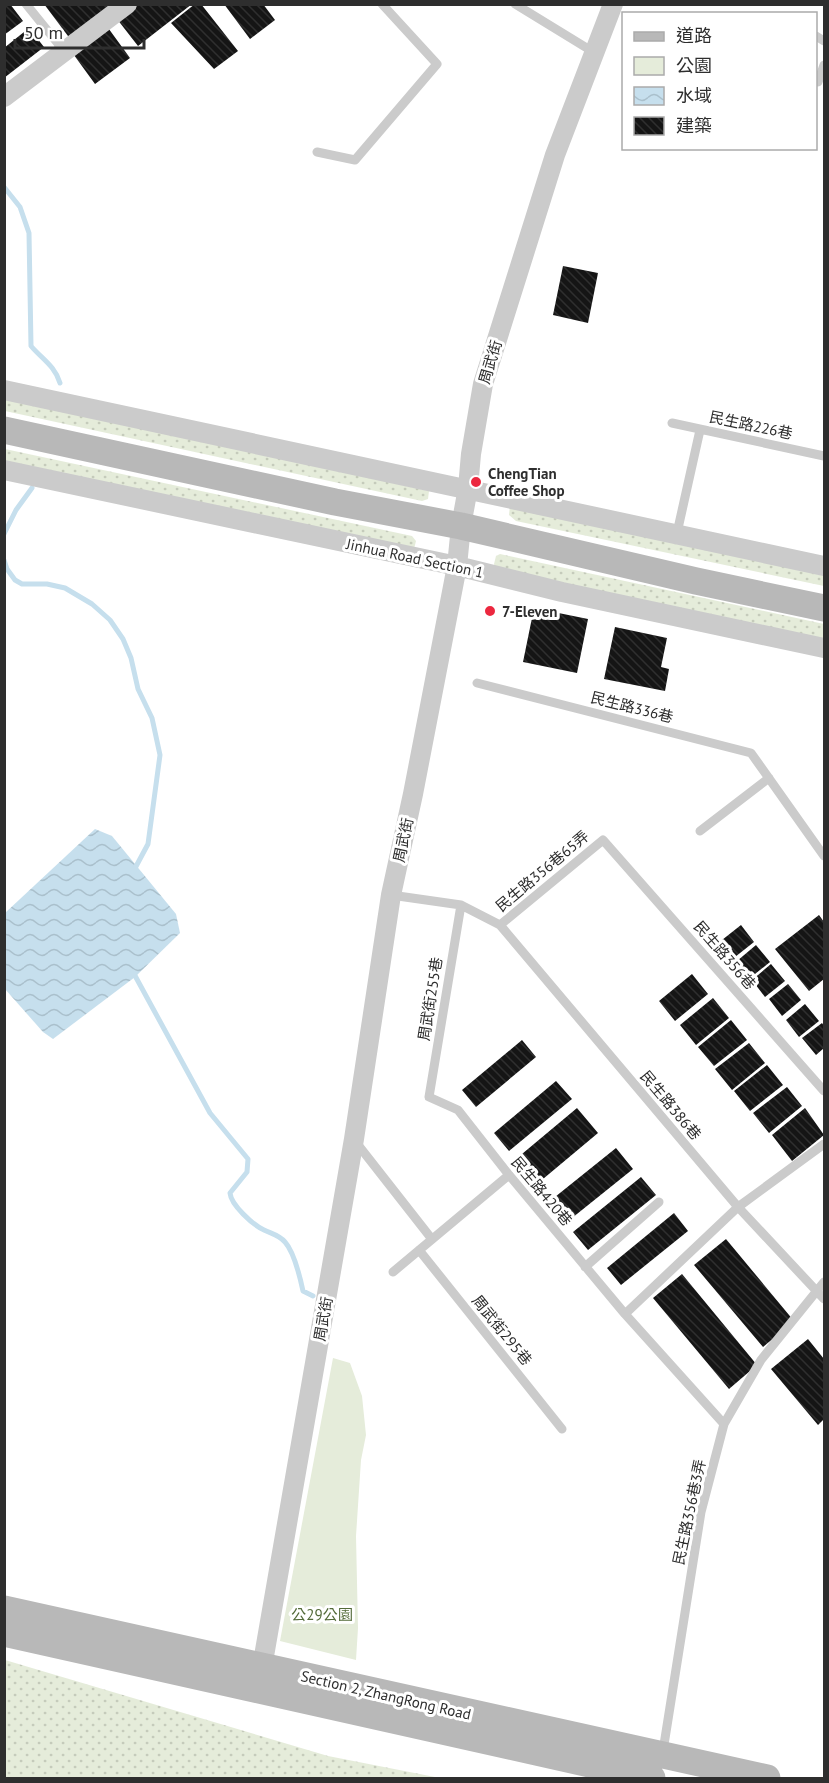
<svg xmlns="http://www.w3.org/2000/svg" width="829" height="1783" font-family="'PT Sans','Noto Sans TC',sans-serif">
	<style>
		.grass { fill: url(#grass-dots) }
		.park { fill: #e5ecda }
		.water { fill: url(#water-waves) }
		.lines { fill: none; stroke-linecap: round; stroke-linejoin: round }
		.stream { stroke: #c6dfed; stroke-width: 5 }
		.building { fill: url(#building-back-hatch) }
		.lane { stroke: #cbcbcb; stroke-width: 9 }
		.street { stroke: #cbcbcb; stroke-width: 20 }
		.secondary { stroke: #b8b8b8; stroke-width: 27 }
		.poi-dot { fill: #ec283f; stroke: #fff; stroke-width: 2 }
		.labels { text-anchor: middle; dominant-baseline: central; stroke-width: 6; stroke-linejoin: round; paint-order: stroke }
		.street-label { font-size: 15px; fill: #2e2e2e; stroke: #fff }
		.poi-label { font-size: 15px; font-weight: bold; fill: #2e2e2e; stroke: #fff; text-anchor: start }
		.park-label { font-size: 15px; fill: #536b39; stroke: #fff }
	</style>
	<defs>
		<pattern id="grass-dots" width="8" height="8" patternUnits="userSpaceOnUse" patternTransform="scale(1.5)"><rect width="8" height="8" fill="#e5ecda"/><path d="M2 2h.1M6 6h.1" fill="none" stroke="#c5cbbb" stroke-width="1.8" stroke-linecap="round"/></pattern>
		<pattern id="water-waves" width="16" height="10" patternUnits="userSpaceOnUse" patternTransform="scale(1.5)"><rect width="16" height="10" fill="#c6dfed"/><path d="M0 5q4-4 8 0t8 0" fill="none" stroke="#aac0cc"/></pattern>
		<pattern id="building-back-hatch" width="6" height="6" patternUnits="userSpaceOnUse" patternTransform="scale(1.5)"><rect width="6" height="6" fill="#151515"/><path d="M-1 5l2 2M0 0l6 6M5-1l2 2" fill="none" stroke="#2f2f2f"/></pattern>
	</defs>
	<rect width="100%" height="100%" fill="#fff"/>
	<path class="grass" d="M 5,397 L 429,491 L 428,499 L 422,501 L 5,411 Z
		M 5,449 L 412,536 L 416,541 L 414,549 L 5,464 Z
		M 510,505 L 824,569 L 824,586 L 516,521 L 509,515 Z
		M 500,554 L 824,624 L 824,641 L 495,568 L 494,564 L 496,556 Z
		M 5,1660 L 328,1756 L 440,1778 L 5,1778 Z"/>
	<path class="park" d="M 333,1358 L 350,1363 L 362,1396 L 366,1435 L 361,1460 L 356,1536 L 358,1628 L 356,1660 L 280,1641 Z"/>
	<path class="water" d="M 95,829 L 112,836 L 176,914 L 180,933 L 135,977 L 53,1039 L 43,1032 L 5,989 L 5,913 Z"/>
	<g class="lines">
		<path class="stream" d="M 4,187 L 20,207 L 29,233 L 31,346 C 42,359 55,366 60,383
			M 4,534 L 16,510 L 32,488
			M 4,560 L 7,569 L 15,580 L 22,584 L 47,584 L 65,588 L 92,604 L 110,620 L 123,639 L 131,658 L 138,689 L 152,718 L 160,755 L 148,844 L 133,872
			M 133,972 L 210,1113 L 248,1159 L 247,1172 L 230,1193 C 231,1205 253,1225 264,1230 C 272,1234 279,1235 285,1242 C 294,1252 300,1277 303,1291 L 313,1296"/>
	</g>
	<path class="building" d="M 10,4 L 23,21 L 4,35 L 4,7 Z
		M 44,4 L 117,4 L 71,40 Z
		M 137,4 L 192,4 L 138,46 L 117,19 Z
		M 195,4 L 201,4 L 238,51 L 214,69 L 171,23 Z
		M 224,4 L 263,4 L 275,20 L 250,39 Z
		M 106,25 L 130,58 L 95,84 L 71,51 Z
		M 29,28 L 44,47 L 4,78 L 4,48 Z
		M 563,266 L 598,273 L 588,323 L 553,315 Z
		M 534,608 L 588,619 L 577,673 L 523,662 Z
		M 615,627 L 667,638 L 661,667 L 669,669 L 665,691 L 604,679 Z
		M 819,915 L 824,922 L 824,979 L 809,991 L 775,949 Z
		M 741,925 L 754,942 L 735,957 L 722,940 Z
		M 756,945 L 770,962 L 750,978 L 737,961 Z
		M 771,964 L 785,981 L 765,997 L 752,980 Z
		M 692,974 L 708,994 L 675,1021 L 659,1001 Z
		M 788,984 L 801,1000 L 782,1016 L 769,999 Z
		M 713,998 L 729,1018 L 696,1045 L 680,1025 Z
		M 805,1004 L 819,1021 L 799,1037 L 786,1020 Z
		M 731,1020 L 747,1040 L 714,1066 L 698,1047 Z
		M 822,1023 L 824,1026 L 824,1048 L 816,1055 L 802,1038 Z
		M 522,1040 L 536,1057 L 476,1107 L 462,1090 Z
		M 749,1043 L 765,1063 L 732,1090 L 715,1069 Z
		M 767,1065 L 783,1085 L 750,1111 L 734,1091 Z
		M 556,1081 L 572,1099 L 509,1151 L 494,1133 Z
		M 787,1087 L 802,1106 L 769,1133 L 753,1113 Z
		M 577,1108 L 598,1133 L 537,1184 L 516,1159 Z
		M 805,1108 L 824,1135 L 792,1161 L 772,1135 Z
		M 616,1148 L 633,1169 L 567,1222 L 550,1201 Z
		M 641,1177 L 656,1195 L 588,1250 L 573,1232 Z
		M 674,1213 L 688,1231 L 621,1285 L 607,1268 Z
		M 726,1239 L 794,1321 L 763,1347 L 694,1265 Z
		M 682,1274 L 757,1365 L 729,1389 L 653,1298 Z
		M 808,1339 L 824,1359 L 824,1419 L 818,1425 L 771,1369 Z"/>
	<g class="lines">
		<path class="lane" d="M 26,4 L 64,51
			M 515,4 L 595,53
			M 816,36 L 824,41
			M 818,82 L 824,65
			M 317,152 L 355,160 L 437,64 L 382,4
			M 672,423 L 824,456
			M 677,533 L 700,430
			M 477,683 L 751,753 L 824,856
			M 700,831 L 769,778
			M 391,895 L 461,905 L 500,925 L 738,1207 L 824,1299
			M 461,905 L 429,1097 L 458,1110 L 509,1175 L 625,1314 L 724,1424
			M 500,925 L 603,840 L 824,1091
			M 355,1141 L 431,1238
			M 419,1250 L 562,1429
			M 585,1267 L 659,1202
			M 393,1272 L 509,1175
			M 625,1314 L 738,1207 L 824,1144
			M 663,1751 L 701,1512 L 724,1424 L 761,1360 L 824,1282"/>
		<path class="street" d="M 4,97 L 127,4
			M 4,390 L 824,566
			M 4,470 L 457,566 L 562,592 L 824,648
			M 260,1679 L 354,1139 L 391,895 L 413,794 L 457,566 L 461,526 L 468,488 L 471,454 L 483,384 L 555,155 L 613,4"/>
		<path class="secondary" d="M 4,430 L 335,502 L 461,526 L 696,581 L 824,608
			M 4,1609 L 767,1778
			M 4,1633 L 652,1778"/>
	</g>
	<g class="poi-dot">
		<circle cx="476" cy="482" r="6"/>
		<circle cx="490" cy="611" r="6"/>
	</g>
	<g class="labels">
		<g class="street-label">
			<text transform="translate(490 362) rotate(-73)">周武街</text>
			<text transform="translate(751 425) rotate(12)">民生路226巷</text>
			<text transform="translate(415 558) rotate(12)">Jinhua Road Section 1</text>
			<text transform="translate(632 707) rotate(14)">民生路336巷</text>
			<text transform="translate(403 840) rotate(-78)">周武街</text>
			<text transform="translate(542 871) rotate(-40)">民生路356巷65弄</text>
			<text transform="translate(725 955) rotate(49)">民生路356巷</text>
			<text transform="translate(430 999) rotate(-81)">周武街255巷</text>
			<text transform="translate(671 1105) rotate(50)">民生路386巷</text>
			<text transform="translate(542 1191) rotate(50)">民生路420巷</text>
			<text transform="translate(323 1319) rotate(-80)">周武街</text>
			<text transform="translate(502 1330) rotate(51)">周武街295巷</text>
			<text transform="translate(689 1512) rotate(-78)">民生路356巷3弄</text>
			<text transform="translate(386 1695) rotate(13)">Section 2, ZhangRong Road</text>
		</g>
		<g class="poi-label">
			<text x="488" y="473">ChengTian<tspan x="488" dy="17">Coffee Shop</tspan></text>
			<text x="502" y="611">7-Eleven</text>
		</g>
		<g class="park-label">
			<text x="322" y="1614">公29公園</text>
		</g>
	</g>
	<rect width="829" height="1783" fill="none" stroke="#2e2e2e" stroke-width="12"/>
	<rect x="622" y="12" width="195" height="138" fill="#ffffff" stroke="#ababab" stroke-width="1.5"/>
	<rect x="634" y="32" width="30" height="9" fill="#b8b8b8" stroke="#ababab" stroke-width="1.5"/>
	<text x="676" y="42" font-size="18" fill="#2e2e2e">道路</text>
	<rect x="634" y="57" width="30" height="18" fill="#e5ecda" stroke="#ababab" stroke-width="1.5"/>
	<text x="676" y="72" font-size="18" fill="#2e2e2e">公園</text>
	<rect x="634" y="87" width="30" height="18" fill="url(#water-waves)" stroke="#ababab" stroke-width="1.5"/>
	<text x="676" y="102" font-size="18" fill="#2e2e2e">水域</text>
	<rect x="634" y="117" width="30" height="18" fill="url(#building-back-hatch)" stroke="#ababab" stroke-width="1.5"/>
	<text x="676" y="132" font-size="18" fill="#2e2e2e">建築</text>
	<path d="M15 39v9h129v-9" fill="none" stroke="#2e2e2e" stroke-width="3"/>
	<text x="24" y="39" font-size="18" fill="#2e2e2e" stroke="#ffffff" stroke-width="4.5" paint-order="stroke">50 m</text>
</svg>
